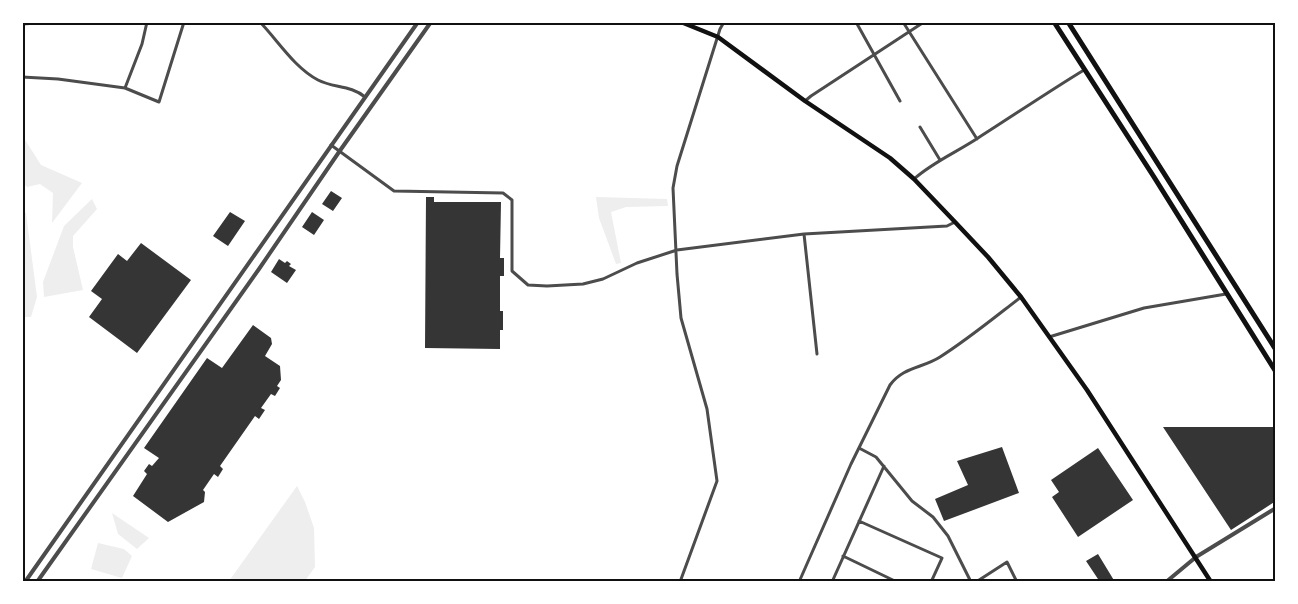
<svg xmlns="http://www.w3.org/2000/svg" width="1298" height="604" font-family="Figtree,sans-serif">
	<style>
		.green { fill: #eee }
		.building { fill: #353535 }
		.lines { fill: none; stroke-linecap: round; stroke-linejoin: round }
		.minor { stroke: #4c4c4c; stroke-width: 3 }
		.tertiary { stroke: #4c4c4c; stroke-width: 4 }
		.secondary { stroke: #111; stroke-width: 4.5 }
		.trunk { stroke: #111; stroke-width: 5 }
		.neatline { fill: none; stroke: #111; stroke-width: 2 }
	</style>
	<rect width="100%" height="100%" fill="#fff"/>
	<path class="green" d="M 22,135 L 41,165 L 82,183 L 52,223 L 53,193 L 40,184 L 27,187 L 23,183 Z
		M 596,197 L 667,199 L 668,206 L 626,207 L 611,212 L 621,263 L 616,264 L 599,218 Z
		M 92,199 L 97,209 L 73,236 L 73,247 L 83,290 L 44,297 L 43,282 L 64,226 Z
		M 22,211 L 26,213 L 37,297 L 31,317 L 23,317 Z
		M 297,486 L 305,502 L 314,528 L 315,567 L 305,581 L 229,581 Z
		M 112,513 L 149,538 L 137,549 L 118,534 Z
		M 98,543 L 124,549 L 132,556 L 122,578 L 91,569 Z"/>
	<path class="building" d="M 331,191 L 342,198 L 333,211 L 322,204 Z
		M 426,197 L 434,197 L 434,202 L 501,202 L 500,258 L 504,258 L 504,276 L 500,276 L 500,311 L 503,311 L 503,330 L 500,330 L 500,349 L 425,348 Z
		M 230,212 L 245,221 L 228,246 L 213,236 Z
		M 312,212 L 324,220 L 314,235 L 302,227 Z
		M 141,243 L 191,280 L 137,353 L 89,317 L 102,299 L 91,291 L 118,254 L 127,261 Z
		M 279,259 L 285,263 L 287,261 L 291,264 L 289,266 L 296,270 L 287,283 L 271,272 Z
		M 253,325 L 271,338 L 272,344 L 265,356 L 280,366 L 281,380 L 277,386 L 280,388 L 275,396 L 271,394 L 261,408 L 265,410 L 259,419 L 255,416 L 220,466 L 223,469 L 218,477 L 214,474 L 203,490 L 205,492 L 204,502 L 168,522 L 133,496 L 147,474 L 144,471 L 149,464 L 152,466 L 159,458 L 144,448 L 207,358 L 222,368 Z
		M 1163,427 L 1276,427 L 1276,501 L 1231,530 Z
		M 1002,447 L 1019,493 L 944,521 L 935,499 L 968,485 L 957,461 Z
		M 1098,448 L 1133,500 L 1078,537 L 1052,497 L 1059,492 L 1051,480 Z
		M 1098,554 L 1115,582 L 1100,582 L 1086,561 Z"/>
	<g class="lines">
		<path class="minor" d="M 260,22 C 279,42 294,67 318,80 C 333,88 351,85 365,97
			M 856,22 L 900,101
			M 903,22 L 977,139
			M 22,24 L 52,22
			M 22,77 L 58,79 L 125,88 L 159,102 L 184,22
			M 125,88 L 142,44 L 147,22
			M 805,101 L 811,96 L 924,22
			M 920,127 L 940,160
			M 331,145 L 394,191 L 503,193 L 512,200 L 512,271 L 528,285 L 547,286 L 583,284 L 603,279 L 637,263 L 677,250 L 804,234 L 947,226 L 955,222
			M 914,179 C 933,162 957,152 978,138 C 1014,115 1048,92 1084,70
			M 804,234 L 817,354
			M 1049,337 L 1144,308 L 1226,294
			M 859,448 L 876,457 L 912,501 L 933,517 L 948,536 L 971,582
			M 859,521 L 942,558 L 931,582
			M 843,556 L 897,582
			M 680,582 L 717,481 L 707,409 L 681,318 L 677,274 L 673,188 L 677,166 L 720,29 L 724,22
			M 799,582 L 851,464 L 890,385 C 903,367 923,368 940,357 C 967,340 995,317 1021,297
			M 832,582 L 884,466
			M 976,582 L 1007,562 L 1017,582"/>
		<path class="tertiary" d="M 25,582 L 418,22
			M 37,582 L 259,269 L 339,152 L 431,22
			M 1166,582 L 1196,557 L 1276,508"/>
		<path class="secondary" d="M 681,22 L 718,37 L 805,101 L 890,158 L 914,179 L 955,222 L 988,257 L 1021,297 L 1087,390 L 1211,582"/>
		<path class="trunk" d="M 1054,22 L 1154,177 L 1276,372
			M 1068,22 L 1276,350"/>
	</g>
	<rect width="1298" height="604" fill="none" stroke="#ffffff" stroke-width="48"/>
	<rect x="24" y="24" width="1250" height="556" class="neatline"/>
</svg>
